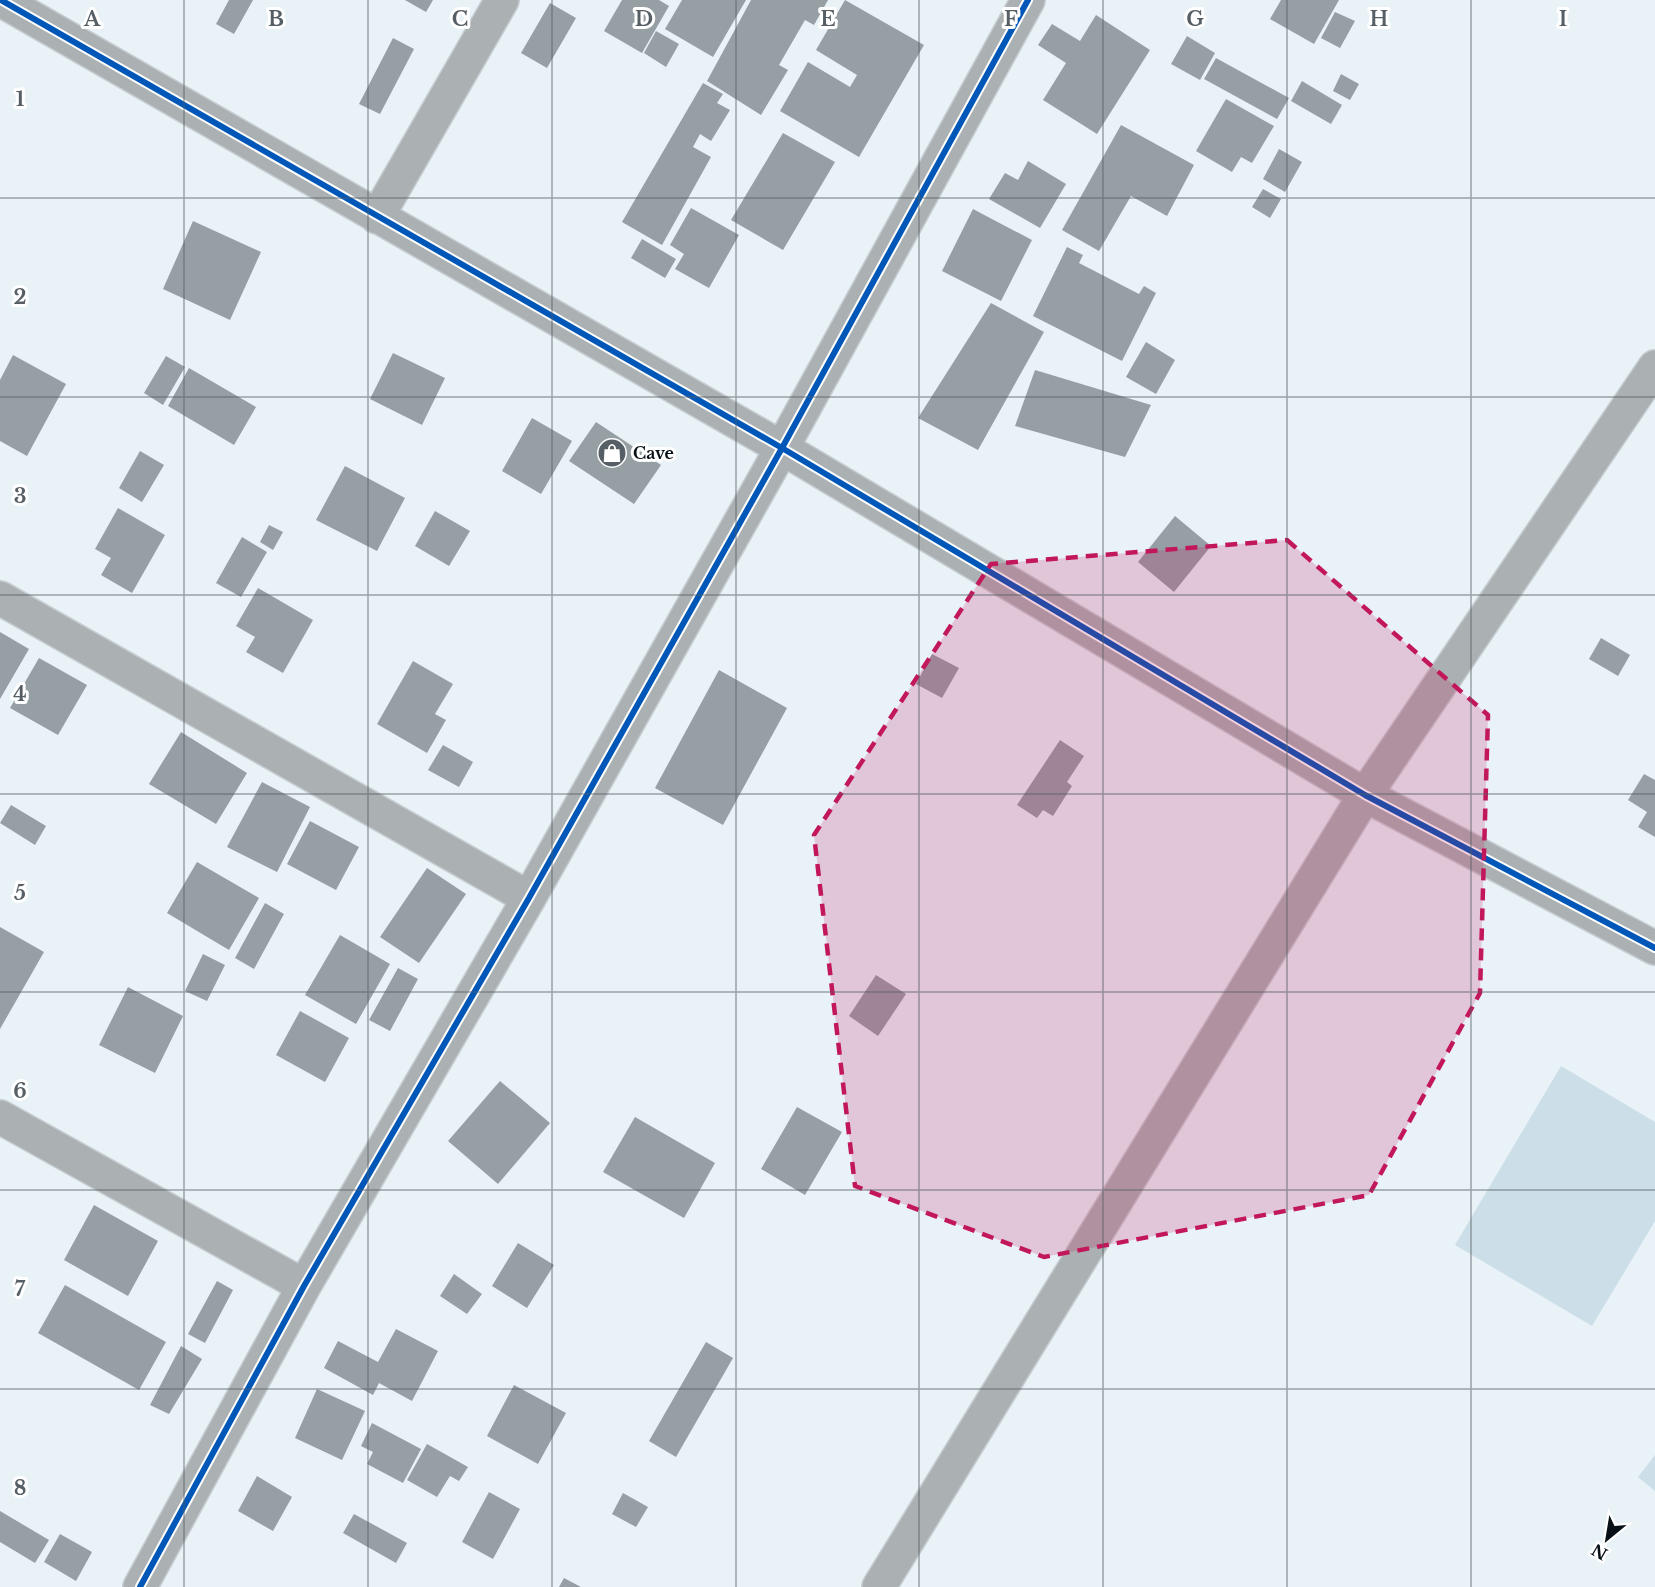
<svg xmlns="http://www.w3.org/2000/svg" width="1655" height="1587" font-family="'Libre Baskerville',serif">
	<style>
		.green { fill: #ccdee8 }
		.building { fill: #959fa4 }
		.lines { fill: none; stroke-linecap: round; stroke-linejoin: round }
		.minor-casing { stroke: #c6cdd2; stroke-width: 36 }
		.minor { stroke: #abb0b2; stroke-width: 33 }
		.cycleway-casing { stroke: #fff; stroke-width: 10 }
		.cycleway { stroke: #0057b8; stroke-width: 6 }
		.marked { fill: #c2185b; fill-opacity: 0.2; stroke: #c2185b; stroke-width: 4.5; stroke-dasharray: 12 8; stroke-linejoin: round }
		.grid { fill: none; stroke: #565f65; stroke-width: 1.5; stroke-opacity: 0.55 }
		.labels { text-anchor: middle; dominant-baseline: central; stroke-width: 6; stroke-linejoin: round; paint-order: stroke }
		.poi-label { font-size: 16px; font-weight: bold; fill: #071016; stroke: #fff; text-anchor: start }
		.grid-label { font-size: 20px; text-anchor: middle; font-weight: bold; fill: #565f65; stroke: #fff; stroke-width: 6; stroke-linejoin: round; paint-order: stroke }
	</style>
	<rect width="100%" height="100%" fill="#e9f2f7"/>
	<path class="green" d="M 1561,1066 L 1655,1122 L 1655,1221 L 1592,1326 L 1455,1245 Z
		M 1655,1455 L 1655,1491 L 1638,1477 Z"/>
	<path class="building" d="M 229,0 L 253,0 L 234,34 L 216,24 Z
		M 405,0 L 433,0 L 426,12 Z
		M 622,0 L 659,0 L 669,6 L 642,53 L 604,31 Z
		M 682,0 L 746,0 L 713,57 L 665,29 Z
		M 751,0 L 828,0 L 814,25 L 805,20 L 779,65 L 788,70 L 761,115 L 707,81 Z
		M 845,0 L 924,45 L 859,157 L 780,111 L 808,62 L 850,87 L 857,75 L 816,50 Z
		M 1281,0 L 1339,0 L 1314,44 L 1270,19 Z
		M 550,3 L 576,18 L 547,68 L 521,53 Z
		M 1335,12 L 1355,21 L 1340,48 L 1321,38 Z
		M 1096,15 L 1150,50 L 1097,134 L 1043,100 L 1066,63 L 1038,45 L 1052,24 L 1080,41 Z
		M 656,31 L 679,44 L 666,67 L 644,53 Z
		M 1187,36 L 1215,53 L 1200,80 L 1171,64 Z
		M 393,38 L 414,49 L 380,114 L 359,104 Z
		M 1216,58 L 1289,98 L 1277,119 L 1204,79 Z
		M 1341,74 L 1359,84 L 1350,100 L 1333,91 Z
		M 1302,81 L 1342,105 L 1331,124 L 1291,101 Z
		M 703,83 L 723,94 L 717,103 L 730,110 L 711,141 L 700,134 L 693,147 L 711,157 L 662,245 L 622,222 Z
		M 1226,99 L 1274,126 L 1252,163 L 1241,157 L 1232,172 L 1196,151 Z
		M 1121,125 L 1194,165 L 1167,216 L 1131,196 L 1099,251 L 1062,230 Z
		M 783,133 L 835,162 L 783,250 L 731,220 Z
		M 1279,149 L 1302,162 L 1285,192 L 1263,179 Z
		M 1028,161 L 1066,184 L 1040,228 L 989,199 L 1005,173 L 1018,180 Z
		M 1263,189 L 1281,199 L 1270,218 L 1252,207 Z
		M 691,208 L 739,235 L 709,288 L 675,269 L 684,254 L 670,245 Z
		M 973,209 L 1032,240 L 1001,301 L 942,271 Z
		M 193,221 L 261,252 L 230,320 L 163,289 Z
		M 642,239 L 676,259 L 665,278 L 631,258 Z
		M 1067,247 L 1083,255 L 1079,263 L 1139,294 L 1144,286 L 1156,293 L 1122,361 L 1033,316 Z
		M 991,303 L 1044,332 L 978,450 L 918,418 Z
		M 1146,342 L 1175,360 L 1156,394 L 1126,377 Z
		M 393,353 L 445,378 L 422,425 L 370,399 Z
		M 13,355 L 66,384 L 27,456 L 0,441 L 0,380 Z
		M 166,356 L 185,367 L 163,405 L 144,393 Z
		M 189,368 L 256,407 L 234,445 L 168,406 Z
		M 1035,370 L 1151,405 L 1125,457 L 1015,426 Z
		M 532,418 L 572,441 L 541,494 L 502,471 Z
		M 596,422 L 661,465 L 634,504 L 569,461 Z
		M 140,451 L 164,465 L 142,502 L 119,488 Z
		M 345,466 L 405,498 L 377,551 L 316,520 Z
		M 118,508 L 165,535 L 132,593 L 101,575 L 111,558 L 95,549 Z
		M 435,511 L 470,531 L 449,566 L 415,546 Z
		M 1175,516 L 1211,546 L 1174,592 L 1138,562 Z
		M 269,525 L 283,532 L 273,550 L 260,542 Z
		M 242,537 L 267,552 L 241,597 L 216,583 Z
		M 258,588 L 313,620 L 283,673 L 246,652 L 255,637 L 236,626 Z
		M 0,632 L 29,649 L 0,699 Z
		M 1601,638 L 1630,655 L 1618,676 L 1589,659 Z
		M 932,654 L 959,668 L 942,698 L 916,684 Z
		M 39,658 L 87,685 L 58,735 L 10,708 Z
		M 413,661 L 453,684 L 435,714 L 446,720 L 427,753 L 377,724 Z
		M 719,670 L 787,708 L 723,825 L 655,788 Z
		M 181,732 L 247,773 L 216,824 L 149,784 Z
		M 1060,740 L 1084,756 L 1067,782 L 1072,786 L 1053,816 L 1043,810 L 1037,818 L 1017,805 Z
		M 443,745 L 473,762 L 459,787 L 428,770 Z
		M 1644,774 L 1655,780 L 1655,837 L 1638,827 L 1647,812 L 1628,800 Z
		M 262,782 L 310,807 L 277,872 L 227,847 Z
		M 11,805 L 46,826 L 35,845 L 0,823 Z
		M 310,821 L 359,847 L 336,890 L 287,864 Z
		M 197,862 L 259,898 L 229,950 L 167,913 Z
		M 427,868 L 466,894 L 419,963 L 380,937 Z
		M 265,903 L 284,914 L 254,969 L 235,958 Z
		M 0,927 L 44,952 L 0,1029 Z
		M 340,935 L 390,964 L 356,1024 L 305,995 Z
		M 203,954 L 225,965 L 207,1001 L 185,991 Z
		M 398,968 L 418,979 L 390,1031 L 369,1020 Z
		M 876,975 L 906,994 L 878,1036 L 849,1016 Z
		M 128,987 L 183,1016 L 155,1073 L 99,1045 Z
		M 300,1011 L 349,1038 L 325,1082 L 276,1055 Z
		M 500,1081 L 550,1123 L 498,1184 L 448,1141 Z
		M 797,1107 L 842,1132 L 805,1195 L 761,1169 Z
		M 635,1117 L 715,1163 L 684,1218 L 603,1172 Z
		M 94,1205 L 158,1241 L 128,1296 L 64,1260 Z
		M 518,1243 L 554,1265 L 527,1308 L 492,1286 Z
		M 454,1274 L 482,1294 L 467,1314 L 440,1296 Z
		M 217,1281 L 233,1290 L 205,1343 L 188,1334 Z
		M 65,1285 L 166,1342 L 139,1390 L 38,1333 Z
		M 396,1329 L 438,1351 L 412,1401 L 379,1383 L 373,1395 L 324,1368 L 338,1341 L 378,1362 Z
		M 706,1342 L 733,1358 L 676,1457 L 649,1441 Z
		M 181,1346 L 202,1359 L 169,1414 L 150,1405 Z
		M 514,1385 L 566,1413 L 538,1464 L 487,1436 Z
		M 317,1389 L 365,1411 L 342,1460 L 295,1438 Z
		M 372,1423 L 421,1449 L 403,1483 L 367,1464 L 373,1452 L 361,1446 Z
		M 427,1444 L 468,1467 L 459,1481 L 450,1476 L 437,1497 L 407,1480 Z
		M 257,1476 L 292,1497 L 273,1531 L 238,1511 Z
		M 489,1492 L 520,1509 L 493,1559 L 462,1542 Z
		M 623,1493 L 648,1507 L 636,1527 L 612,1514 Z
		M 0,1511 L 49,1540 L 35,1563 L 0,1542 Z
		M 354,1514 L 407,1543 L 396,1563 L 343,1533 Z
		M 60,1534 L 92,1552 L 76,1581 L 44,1562 Z
		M 564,1578 L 581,1587 L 559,1587 Z"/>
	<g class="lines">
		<g class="minor-casing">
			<path id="minor" d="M 1,0 L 782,448 L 1365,795 L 1655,948
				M 377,217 L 502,0
				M 0,598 L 529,898
				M 0,1117 L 304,1286
				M 140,1587 L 304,1286 L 529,898 L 782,448 L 1028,0
				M 879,1587 L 1365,795 L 1655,367"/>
		</g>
		<use href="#minor" class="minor"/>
		<g class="cycleway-casing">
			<path id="cycleway" d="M 1,0 L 782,448 L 1365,795 L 1655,948
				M 140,1587 L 304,1286 L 529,898 L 782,448 L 1028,0"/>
		</g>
		<use href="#cycleway" class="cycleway"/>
	</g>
	<path class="marked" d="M 1287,540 L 1488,715 L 1480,993 L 1369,1195 L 1044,1257 L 855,1186 L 814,835 L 991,564 Z"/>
	<path class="grid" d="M 184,0 L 184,1587M 368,0 L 368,1587M 552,0 L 552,1587M 736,0 L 736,1587M 919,0 L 919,1587M 1103,0 L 1103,1587M 1287,0 L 1287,1587M 1471,0 L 1471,1587M 0,198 L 1655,198M 0,397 L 1655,397M 0,595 L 1655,595M 0,794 L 1655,794M 0,992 L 1655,992M 0,1190 L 1655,1190M 0,1389 L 1655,1389"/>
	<defs>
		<g id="shop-disc" transform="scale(1.5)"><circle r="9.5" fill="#565f65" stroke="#fff"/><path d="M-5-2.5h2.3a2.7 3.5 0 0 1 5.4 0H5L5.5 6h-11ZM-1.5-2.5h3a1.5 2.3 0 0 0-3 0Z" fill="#fff"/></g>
	</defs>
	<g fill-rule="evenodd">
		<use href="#shop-disc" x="612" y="453"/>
	</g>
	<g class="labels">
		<g class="poi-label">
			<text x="633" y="453">Cave</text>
		</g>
	</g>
	<g class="grid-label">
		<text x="92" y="26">A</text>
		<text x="276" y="26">B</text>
		<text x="460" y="26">C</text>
		<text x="644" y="26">D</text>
		<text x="828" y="26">E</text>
		<text x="1011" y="26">F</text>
		<text x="1195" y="26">G</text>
		<text x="1379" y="26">H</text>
		<text x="1563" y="26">I</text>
		<text x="20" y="106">1</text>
		<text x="20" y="304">2</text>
		<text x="20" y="503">3</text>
		<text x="20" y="701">4</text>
		<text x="20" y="900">5</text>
		<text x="20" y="1098">6</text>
		<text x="20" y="1296">7</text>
		<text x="20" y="1495">8</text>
	</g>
	<g transform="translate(1607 1539) rotate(210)" stroke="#ffffff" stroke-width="4.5" paint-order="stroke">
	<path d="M0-4.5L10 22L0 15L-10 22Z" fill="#071016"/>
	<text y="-9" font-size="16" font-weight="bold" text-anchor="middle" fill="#071016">N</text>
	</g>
</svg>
